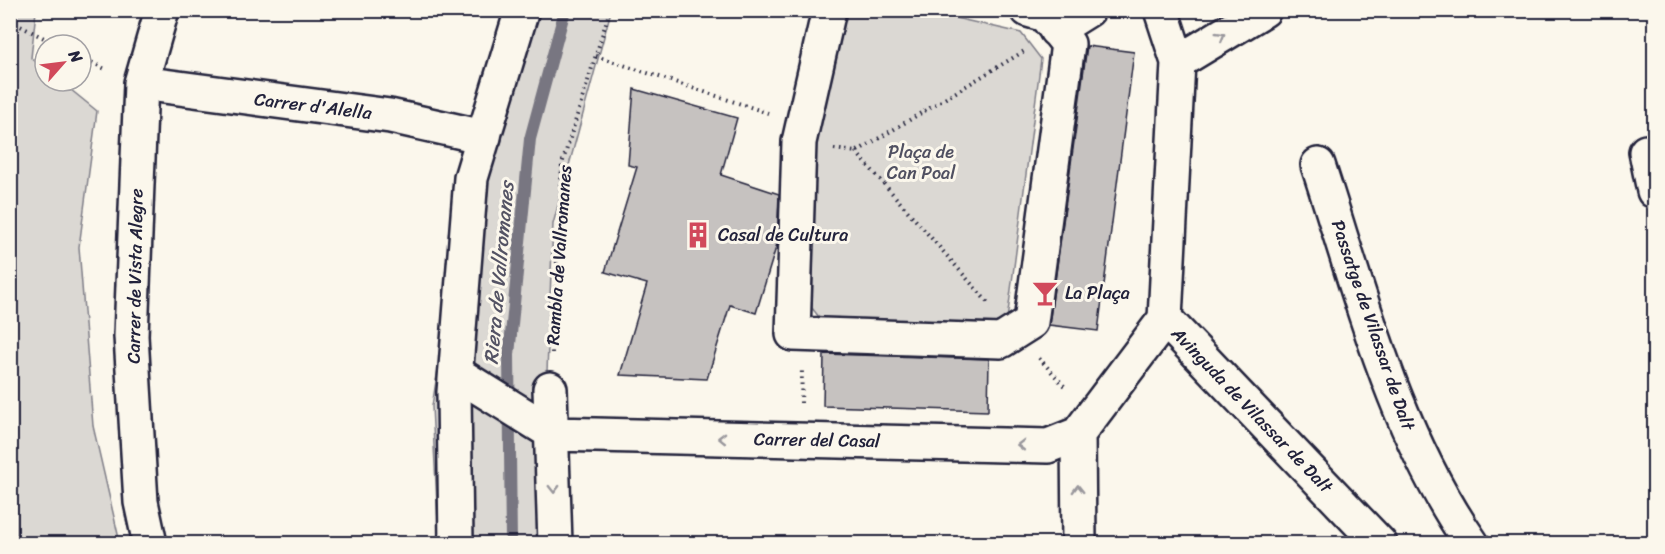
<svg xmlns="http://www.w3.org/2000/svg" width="1665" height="554" font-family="Sriracha,sans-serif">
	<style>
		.green { fill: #dbd8d3; stroke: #7e7d87; stroke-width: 1.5 }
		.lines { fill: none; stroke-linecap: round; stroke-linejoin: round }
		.stream { stroke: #787681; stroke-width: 12 }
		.building { fill: #c6c2c0; stroke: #22223b; stroke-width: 1.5 }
		.street-casing { stroke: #22223b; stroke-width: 38 }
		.secondary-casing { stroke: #22223b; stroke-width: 38 }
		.path { stroke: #22223b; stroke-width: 4; stroke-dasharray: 1.5 4.5; stroke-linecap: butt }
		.street { stroke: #fbf7ec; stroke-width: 33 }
		.secondary { stroke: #fbf7ec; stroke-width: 33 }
		.oneway { stroke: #99979c }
		.labels { text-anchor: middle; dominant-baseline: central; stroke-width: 6; stroke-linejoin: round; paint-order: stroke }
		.street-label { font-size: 18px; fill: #22223b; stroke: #fbf7ec }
		.park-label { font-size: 18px; fill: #505061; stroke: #fbf7ec }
		.poi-label { font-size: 18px; fill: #22223b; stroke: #fbf7ec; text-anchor: start }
		.water-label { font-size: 20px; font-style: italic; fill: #545364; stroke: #fbf7ec }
	</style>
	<rect width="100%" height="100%" fill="#fbf7ec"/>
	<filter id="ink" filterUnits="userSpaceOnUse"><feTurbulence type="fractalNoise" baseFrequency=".0167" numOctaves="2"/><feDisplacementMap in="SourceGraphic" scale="12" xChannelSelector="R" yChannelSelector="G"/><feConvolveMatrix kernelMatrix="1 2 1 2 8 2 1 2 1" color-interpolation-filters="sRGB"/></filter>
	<g filter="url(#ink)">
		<path class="green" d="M 10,11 L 36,11 L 31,58 L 45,69 L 45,81 L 60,81 L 97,111 L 79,247 L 93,426 L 120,543 L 11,543 Z
			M 505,11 L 611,11 L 553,224 L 540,543 L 439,544 L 432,406 L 486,72 Z
			M 847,11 L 925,11 L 1021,33 L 1041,59 L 1009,305 L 1007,319 L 1000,324 L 827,319 L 819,317 L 812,308 L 816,147 Z"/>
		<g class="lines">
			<path class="stream" d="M 511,544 L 509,355 L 530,139 L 565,10"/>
		</g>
		<path class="building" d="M 1087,46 L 1134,52 L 1098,331 L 1049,325 Z
			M 634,89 L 737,118 L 721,175 L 779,194 L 777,244 L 756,313 L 730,305 L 707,379 L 620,375 L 647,284 L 605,272 L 637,167 L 628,165 Z
			M 824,354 L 989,359 L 988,411 L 823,406 Z"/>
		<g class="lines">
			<g class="street-casing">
				<path id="street" d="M 829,10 L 799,142 L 793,334 L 1001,341 L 1031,322 L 1068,44 L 1045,15 L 1028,10
					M 1161,10 L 1178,62 L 1165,319 L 1380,544
					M 1056,30 L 1088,10
					M 1178,62 L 1264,10
					M 141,83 L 390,116 L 484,137
					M 1646,152 L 1654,191
					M 1318,165 C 1360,293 1394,432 1472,544
					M 456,373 L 554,434
					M 550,389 L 555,544
					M 554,434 L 1048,446 L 1078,434
					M 1078,434 L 1165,319
					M 1078,434 L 1079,544
					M 150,544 L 141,502 L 131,336 L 141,83 L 162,10"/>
			</g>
			<g class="secondary-casing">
				<path id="secondary" d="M 456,544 L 454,392 L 471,178 L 522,10"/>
			</g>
			<path class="path" d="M 10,21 L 58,45
				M 596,56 L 768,113
				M 81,57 L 107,70
				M 834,149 L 856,152 L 1026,50
				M 856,152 L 990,305
				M 552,353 L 562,164 L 610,10
				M 1039,358 L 1066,388
				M 801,403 L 802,369"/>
			<use href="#street" class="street"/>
			<use href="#secondary" class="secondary"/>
		</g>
		<defs><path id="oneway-chevron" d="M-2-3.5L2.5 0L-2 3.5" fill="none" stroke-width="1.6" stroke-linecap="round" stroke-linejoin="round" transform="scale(1.5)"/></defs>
		<g class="oneway">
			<use href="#oneway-chevron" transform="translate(1221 36) rotate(-31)"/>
			<use href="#oneway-chevron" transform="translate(722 438) rotate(-179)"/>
			<use href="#oneway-chevron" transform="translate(1021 445) rotate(-179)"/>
			<use href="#oneway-chevron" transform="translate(554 489) rotate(89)"/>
			<use href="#oneway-chevron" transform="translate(1078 489) rotate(-91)"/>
		</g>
	</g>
	<defs>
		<g id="building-bare" transform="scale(2.07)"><path d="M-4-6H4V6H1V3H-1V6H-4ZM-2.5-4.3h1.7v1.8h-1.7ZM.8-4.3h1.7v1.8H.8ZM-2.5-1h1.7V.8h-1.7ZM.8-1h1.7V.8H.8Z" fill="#d1495b" stroke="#fbf7ec" stroke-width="2.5" paint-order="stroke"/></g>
		<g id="bar-bare" transform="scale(2.07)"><path d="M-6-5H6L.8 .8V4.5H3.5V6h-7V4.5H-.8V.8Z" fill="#d1495b" stroke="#fbf7ec" stroke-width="2.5" paint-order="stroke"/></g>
	</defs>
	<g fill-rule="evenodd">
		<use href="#building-bare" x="698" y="235"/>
		<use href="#bar-bare" x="1045" y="293"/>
	</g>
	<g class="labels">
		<g class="street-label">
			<text transform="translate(313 106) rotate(7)">Carrer d'Alella</text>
			<text transform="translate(559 255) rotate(-86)">Rambla de Vallromanes</text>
			<text transform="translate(135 276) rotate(-89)">Carrer de Vista Alegre</text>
			<text transform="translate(1373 325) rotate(71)">Passatge de Vilassar de Dalt</text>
			<text transform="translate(1252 410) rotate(46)">Avinguda de Vilassar de Dalt</text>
			<text transform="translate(817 440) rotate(1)">Carrer del Casal</text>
		</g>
		<g class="park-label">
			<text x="921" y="152">Plaça de<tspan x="921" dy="21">Can Poal</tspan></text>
		</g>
		<g class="poi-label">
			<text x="718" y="235">Casal de Cultura</text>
			<text x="1065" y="293">La Plaça</text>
		</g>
		<g class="water-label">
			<text transform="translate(499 273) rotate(-85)">Riera de Vallromanes</text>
		</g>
	</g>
	<rect width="1665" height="554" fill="none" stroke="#fbf7ec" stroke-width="36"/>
	<rect x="18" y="18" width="1629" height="518" fill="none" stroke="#22223b" stroke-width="2" filter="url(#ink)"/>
	<g transform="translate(63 63) rotate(62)"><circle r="28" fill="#fbf7ec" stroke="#a4a2a5" stroke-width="1.5"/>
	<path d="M0-4.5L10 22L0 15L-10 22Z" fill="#d1495b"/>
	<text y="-9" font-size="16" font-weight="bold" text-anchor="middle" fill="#22223b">N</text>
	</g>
</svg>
